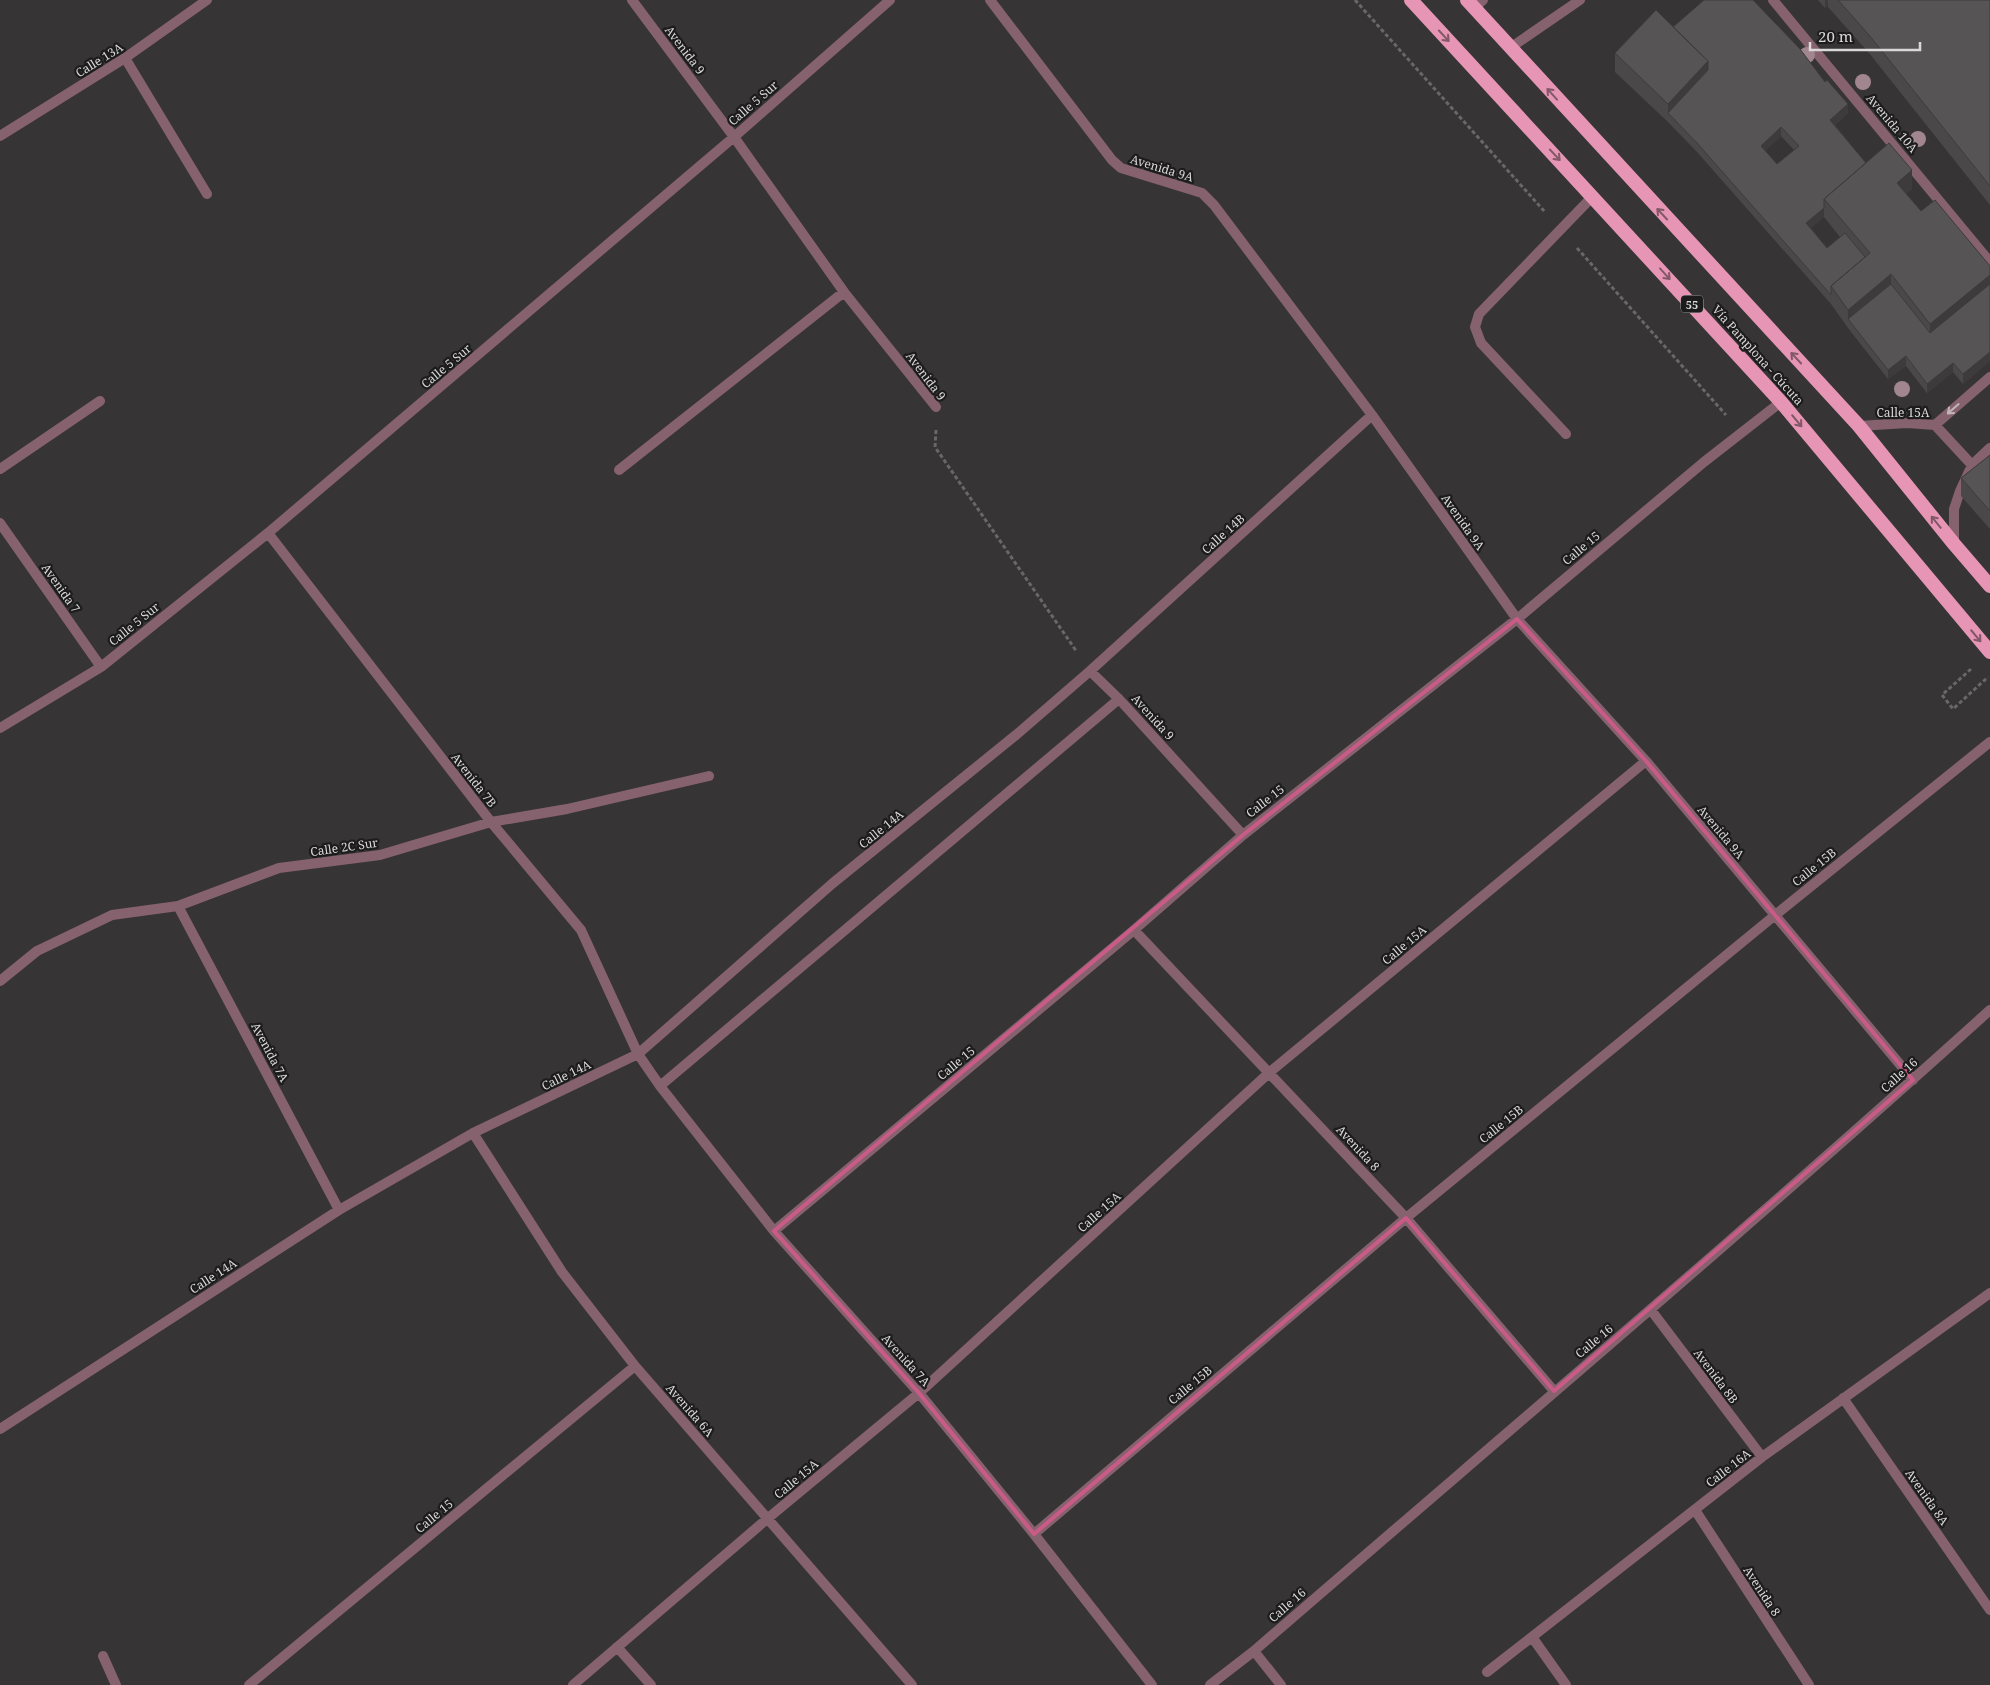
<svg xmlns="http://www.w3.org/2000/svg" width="1990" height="1685" font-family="'Noto Serif',serif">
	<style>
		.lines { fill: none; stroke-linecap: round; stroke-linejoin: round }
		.path { stroke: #696767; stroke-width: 3; stroke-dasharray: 4 2.5; stroke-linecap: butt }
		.service { stroke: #86626f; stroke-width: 10 }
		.minor { stroke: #86626f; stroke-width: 10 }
		.trunk { stroke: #e695b4; stroke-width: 14 }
		.tree { fill: #a18690 }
		.wall { fill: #4b4849; fill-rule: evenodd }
		.shaded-wall { fill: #3d3b3c }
		.building { fill: #575455; stroke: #3d3b3c; fill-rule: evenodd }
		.oneway { stroke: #825868 }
		.oneway2 { stroke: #c1b5b8 }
		.marked { fill: none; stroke: #ca5b87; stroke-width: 4; stroke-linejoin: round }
		.labels { text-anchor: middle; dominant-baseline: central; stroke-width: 4.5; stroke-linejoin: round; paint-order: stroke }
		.shield { fill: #1d1c1c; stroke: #a1a0a0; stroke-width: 1 }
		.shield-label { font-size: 11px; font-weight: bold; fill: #dad8d8 }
		.street-label { font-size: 12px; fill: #dad8d8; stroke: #1d1c1c }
	</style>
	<rect width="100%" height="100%" fill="#373435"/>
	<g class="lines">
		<path class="path" d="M 1355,0 L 1545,212
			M 1577,248 L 1726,415
			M 936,430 L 935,447 L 1077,652
			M 1971,669 L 1942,695 L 1953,709 L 1988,677"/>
		<path class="service" d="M 1474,8 L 1483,0
			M 1566,434 L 1481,343 L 1475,327 L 1479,314 L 1593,196"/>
		<path class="minor" d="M 632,0 L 734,137 L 844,292 L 936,407
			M 990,0 L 1112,160 L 1121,168 L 1202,193 L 1214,205 L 1372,415 L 1517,619 L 1646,761 L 1913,1080
			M 1773,0 L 1990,262
			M 1510,48 L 1580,0
			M 125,58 L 207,194
			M 0,136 L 125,58 L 207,0
			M 1935,425 L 1972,465
			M 1859,426 L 1907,423 L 1935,425 L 1990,377
			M 0,469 L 100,401
			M 619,470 L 844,292
			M 0,523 L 101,667
			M 268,533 L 491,822 L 581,930 L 638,1054 L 660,1086 L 774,1231 L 919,1393 L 1034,1534 L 1152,1685
			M 1954,544 L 1954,509 L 1960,491 L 1972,465 L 1990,448
			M 1090,671 L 1119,699 L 1243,835
			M 0,728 L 101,667 L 268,533 L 734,137 L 890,0
			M 178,906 L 339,1210
			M 1134,930 L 1406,1218 L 1554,1391
			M 0,981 L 37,951 L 112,915 L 178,906 L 279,868 L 380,855 L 491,822 L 567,809 L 709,776
			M 660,1086 L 1119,699
			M 473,1133 L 562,1272 L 635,1366 L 912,1685
			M 774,1231 L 1134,930 L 1243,835 L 1517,619 L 1704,462 L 1781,402
			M 1651,1310 L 1762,1457
			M 1843,1398 L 1990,1610
			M 0,1429 L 339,1210 L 473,1133 L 638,1054 L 833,883 L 1016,735 L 1090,671 L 1372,415
			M 1695,1510 L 1809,1685
			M 1034,1534 L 1406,1218 L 1774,916 L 1990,742
			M 1532,1637 L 1566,1685
			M 617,1647 L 651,1685
			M 1254,1651 L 1281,1685
			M 103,1656 L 116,1685
			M 1487,1672 L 1762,1457 L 1990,1293
			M 249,1685 L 635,1366
			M 573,1685 L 767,1519 L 919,1393 L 1270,1072 L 1646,761
			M 1210,1685 L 1254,1651 C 1500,1438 1749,1228 1990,1010"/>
		<path class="trunk" d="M 1411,0 L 1781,402 L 1990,652
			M 1467,0 L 1859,426 L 1954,544 L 1990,586"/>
	</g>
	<g class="tree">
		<circle cx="1807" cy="55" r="8"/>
		<circle cx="1863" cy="82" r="8"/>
		<circle cx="1918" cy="139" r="8"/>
		<circle cx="1902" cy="389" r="8"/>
	</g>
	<path class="wall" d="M 1818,0 L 1990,0 L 1990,205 L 1869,53 L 1828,7 L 1828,6 L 1825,8 Z
		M 1673,27 L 1848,113 L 1835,125 L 1866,163 L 1912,189 L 1906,194 L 1921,211 L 1990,266 L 1990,361 L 1963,384 L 1953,372 L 1927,393 L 1906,366 L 1888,379 L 1848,328 L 1831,304 L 1697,152 L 1668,122 L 1615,72 L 1615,53 ZM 1781,136 L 1794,150 L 1777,164 L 1765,151 ZM 1824,217 L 1840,237 L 1827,248 L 1811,228 Z
		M 1990,455 L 1990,529 L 1961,496 L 1961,478 Z"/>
	<path class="shaded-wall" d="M 1825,0 L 1828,0 L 1828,6 L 1825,8 Z
		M 1708,61 L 1708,79 L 1668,113 L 1668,122 L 1668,104 Z
		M 1848,104 L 1848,113 L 1830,129 L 1830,120 Z
		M 1781,127 L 1781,136 L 1761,155 L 1761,146 Z
		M 1912,170 L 1912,189 L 1897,201 L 1897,183 Z
		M 1824,208 L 1824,217 L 1806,232 L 1806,223 Z
		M 1891,274 L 1891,293 L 1848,319 L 1848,310 Z
		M 1990,275 L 1990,294 L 1930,342 L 1930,324 Z
		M 1990,352 L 1990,361 L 1963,384 L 1963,374 Z
		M 1906,356 L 1906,366 L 1888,379 L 1888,370 Z
		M 1953,363 L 1953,372 L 1927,393 L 1927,384 Z"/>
	<path class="building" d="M 1704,0 L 1753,0 L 1800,49 L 1825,82 L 1827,80 L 1848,104 L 1830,120 L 1866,163 L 1824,199 L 1824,208 L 1806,223 L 1827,248 L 1845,233 L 1865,257 L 1831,286 L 1831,295 L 1697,143 L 1668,113 L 1708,70 L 1708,61 L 1673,27 ZM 1781,127 L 1799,146 L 1777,164 L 1761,146 Z
		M 1838,0 L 1990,0 L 1990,186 L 1869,35 Z
		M 1656,10 L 1708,61 L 1668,104 L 1615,53 Z
		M 1889,143 L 1912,170 L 1897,183 L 1921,211 L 1935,200 L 1990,266 L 1990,275 L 1930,324 L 1891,274 L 1848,310 L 1831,286 L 1870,253 L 1824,199 Z
		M 1891,284 L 1930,333 L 1990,284 L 1990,352 L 1963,374 L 1953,363 L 1927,384 L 1906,356 L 1888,370 L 1848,319 Z
		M 1990,455 L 1990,511 L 1961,478 Z"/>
	<defs><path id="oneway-shaft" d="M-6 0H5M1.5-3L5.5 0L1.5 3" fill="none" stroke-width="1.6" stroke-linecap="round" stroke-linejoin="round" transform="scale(1.25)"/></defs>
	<g class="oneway">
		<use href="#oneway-shaft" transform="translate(1444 36) rotate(47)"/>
		<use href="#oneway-shaft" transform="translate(1552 94) rotate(-132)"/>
		<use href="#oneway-shaft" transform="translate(1555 155) rotate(47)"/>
		<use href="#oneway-shaft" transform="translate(1662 214) rotate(-133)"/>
		<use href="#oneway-shaft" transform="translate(1665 274) rotate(48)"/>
		<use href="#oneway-shaft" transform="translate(1796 358) rotate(-133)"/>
		<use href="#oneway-shaft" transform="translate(1797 421) rotate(50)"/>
		<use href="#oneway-shaft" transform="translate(1936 522) rotate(-129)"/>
		<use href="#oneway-shaft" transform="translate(1976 636) rotate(50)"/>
	</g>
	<use class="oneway2" href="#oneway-shaft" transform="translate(1953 409) rotate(139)"/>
	<path class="marked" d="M 1517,619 L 1646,761 L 1913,1080 L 1554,1391 L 1406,1218 L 1034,1534 L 919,1393 L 774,1231 L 1243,835 Z"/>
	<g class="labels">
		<rect class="shield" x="1681" y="295.5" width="22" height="17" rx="4"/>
		<g class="shield-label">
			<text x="1692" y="304">55</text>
		</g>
		<g class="street-label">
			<text transform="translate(685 50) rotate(53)">Avenida 9</text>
			<text transform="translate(99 60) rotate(-32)">Calle 13A</text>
			<text transform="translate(753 103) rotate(-41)">Calle 5 Sur</text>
			<text transform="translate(1892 123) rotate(50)">Avenida 10A</text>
			<text transform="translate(1162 168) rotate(17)">Avenida 9A</text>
			<text transform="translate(1758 355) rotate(48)">Vía Pamplona - Cúcuta</text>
			<text transform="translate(446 366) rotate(-40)">Calle 5 Sur</text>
			<text transform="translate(926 376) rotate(53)">Avenida 9</text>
			<text x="1903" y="412">Calle 15A</text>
			<text transform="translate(1463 522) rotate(55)">Avenida 9A</text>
			<text transform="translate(1223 534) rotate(-42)">Calle 14B</text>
			<text transform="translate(1581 548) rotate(-40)">Calle 15</text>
			<text transform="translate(61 588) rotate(55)">Avenida 7</text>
			<text transform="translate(134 624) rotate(-39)">Calle 5 Sur</text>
			<text transform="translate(1153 717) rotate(48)">Avenida 9</text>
			<text transform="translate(474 780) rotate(52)">Avenida 7B</text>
			<text transform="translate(1265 801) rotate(-38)">Calle 15</text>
			<text transform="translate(881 829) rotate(-39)">Calle 14A</text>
			<text transform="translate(1721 832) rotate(50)">Avenida 9A</text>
			<text transform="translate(344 847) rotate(-8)">Calle 2C Sur</text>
			<text transform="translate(1814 867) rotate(-39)">Calle 15B</text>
			<text transform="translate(1404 945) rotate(-40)">Calle 15A</text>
			<text transform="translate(270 1052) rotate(62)">Avenida 7A</text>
			<text transform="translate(956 1063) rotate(-40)">Calle 15</text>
			<text transform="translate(566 1075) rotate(-26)">Calle 14A</text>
			<text transform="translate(1899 1075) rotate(-42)">Calle 16</text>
			<text transform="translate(1501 1124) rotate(-39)">Calle 15B</text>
			<text transform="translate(1358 1148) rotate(47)">Avenida 8</text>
			<text transform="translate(1099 1212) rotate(-42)">Calle 15A</text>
			<text transform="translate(213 1276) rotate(-33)">Calle 14A</text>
			<text transform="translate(1594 1341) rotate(-40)">Calle 16</text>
			<text transform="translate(906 1360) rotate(48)">Avenida 7A</text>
			<text transform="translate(1716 1376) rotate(53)">Avenida 8B</text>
			<text transform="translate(1190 1385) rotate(-40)">Calle 15B</text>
			<text transform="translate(690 1410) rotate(49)">Avenida 6A</text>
			<text transform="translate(1728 1468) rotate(-38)">Calle 16A</text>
			<text transform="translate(796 1479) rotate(-40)">Calle 15A</text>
			<text transform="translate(1927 1497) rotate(55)">Avenida 8A</text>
			<text transform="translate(434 1516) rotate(-40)">Calle 15</text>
			<text transform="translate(1762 1591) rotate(57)">Avenida 8</text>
			<text transform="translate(1287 1605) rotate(-41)">Calle 16</text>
		</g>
	</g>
	<path d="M1810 42v8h110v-8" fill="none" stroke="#dad8d8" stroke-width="2.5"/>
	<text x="1818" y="42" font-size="15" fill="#dad8d8" stroke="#1d1c1c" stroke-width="4" paint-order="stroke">20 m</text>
</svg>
